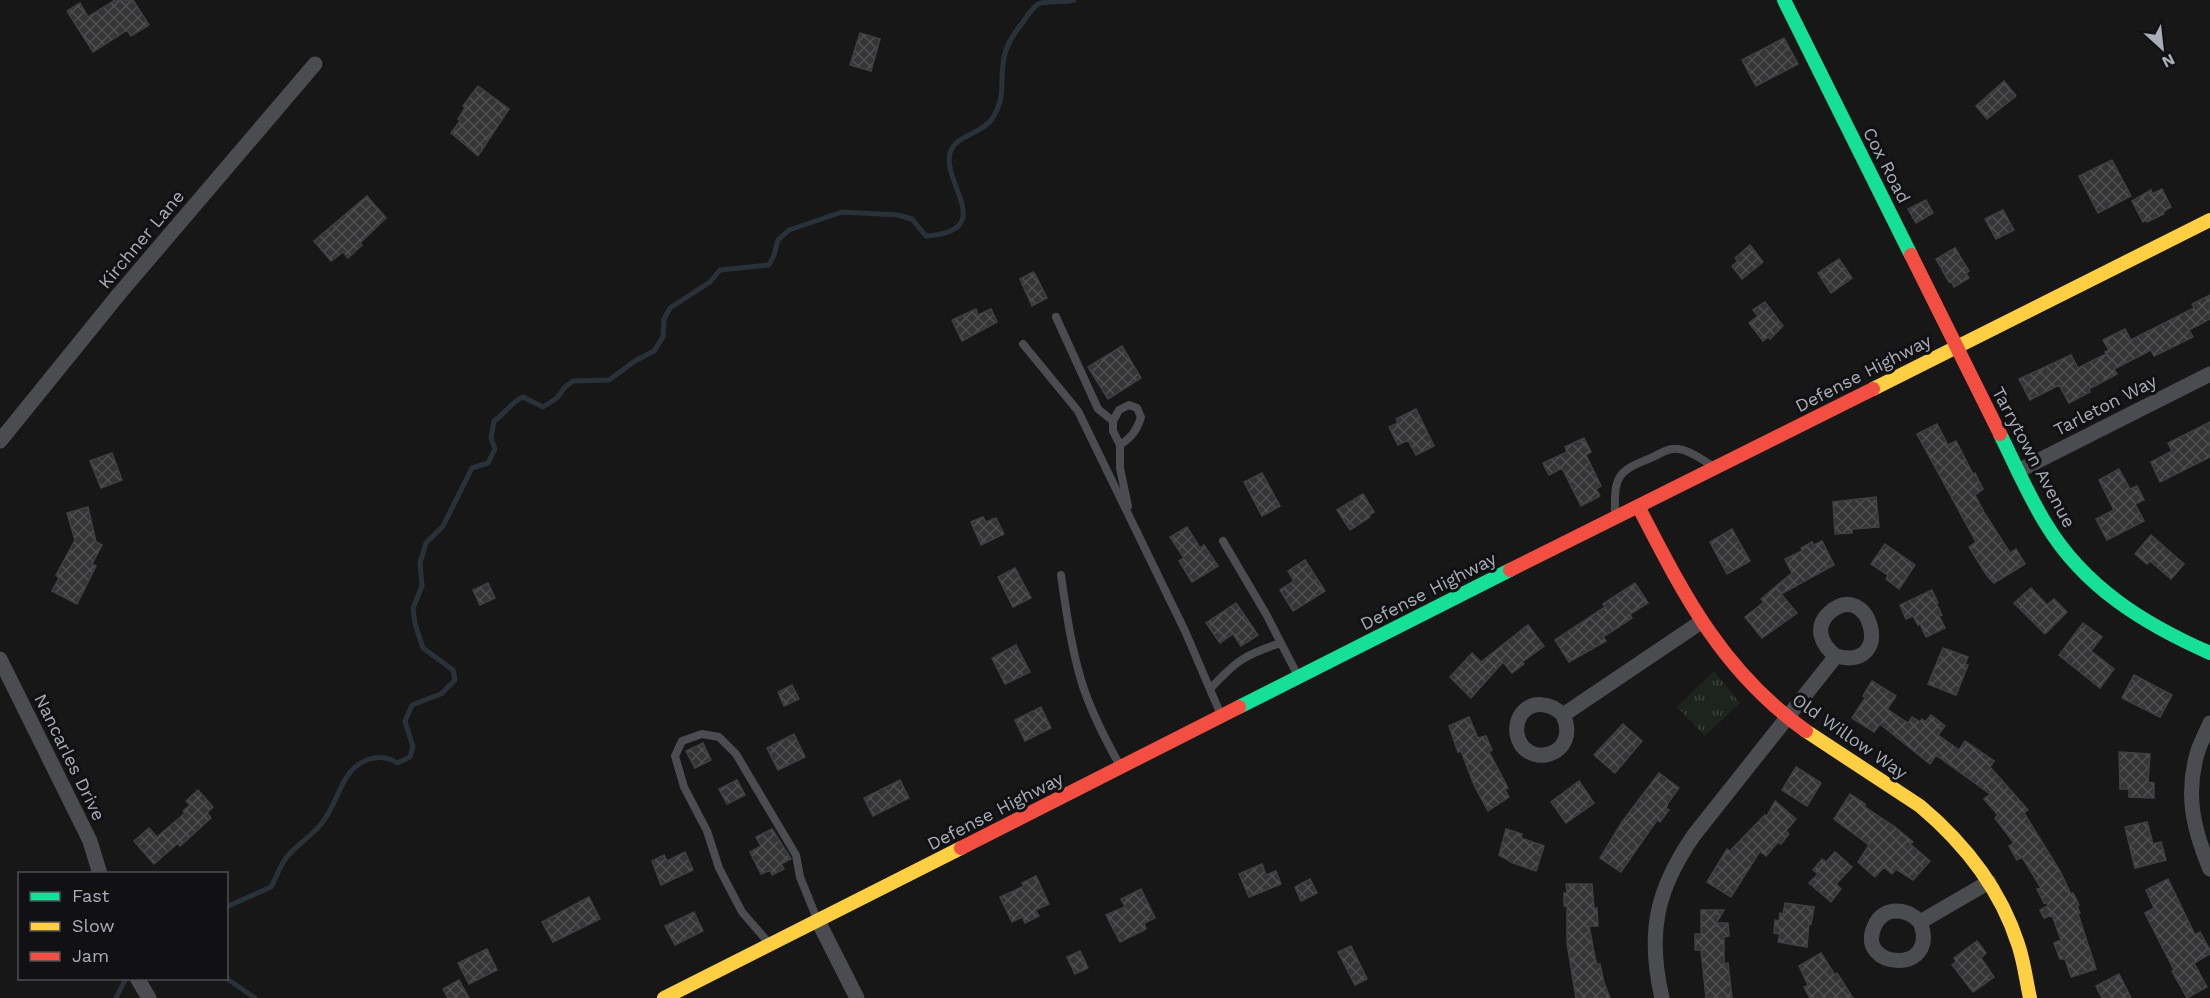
<svg xmlns="http://www.w3.org/2000/svg" width="2210" height="998" font-family="'Work Sans',sans-serif">
	<style>
		.park { fill: url(#park-tufts) }
		.lines { fill: none; stroke-linecap: round; stroke-linejoin: round }
		.stream { stroke: #2a3239; stroke-width: 5 }
		.building { fill: url(#building-cross-hatch); stroke: #3f4043; stroke-width: 1.5 }
		.lane { stroke: #4b4c50; stroke-width: 8 }
		.street { stroke: #4b4c50; stroke-width: 15 }
		.fast { stroke: #16e098; stroke-width: 14 }
		.slow { stroke: #ffcf43; stroke-width: 14 }
		.jam { stroke: #f24e42; stroke-width: 14 }
		.labels { text-anchor: middle; dominant-baseline: central; stroke-width: 6; stroke-linejoin: round; paint-order: stroke }
		.street-label { font-size: 18px; fill: #a8adb8; stroke: #111113 }
	</style>
	<defs>
		<pattern id="park-tufts" width="24" height="20" patternUnits="userSpaceOnUse" patternTransform="scale(1.5)"><rect width="24" height="20" fill="#1d241e"/><path d="M3 7l-1-3M5 7V3M7 7l1-3M15 17l-1-3M17 17v-4M19 17l1-3" fill="none" stroke="#3b413d"/></pattern>
		<pattern id="building-cross-hatch" width="8" height="8" patternUnits="userSpaceOnUse" patternTransform="scale(1.5)"><rect width="8" height="8" fill="#353536"/><path d="M0 0l8 8M0 8l8-8" fill="none" stroke="#4f5051"/></pattern>
	</defs>
	<rect width="100%" height="100%" fill="#171717"/>
	<path class="park" d="M 1714,671 L 1740,703 L 1705,736 L 1677,707 Z"/>
	<g class="lines">
		<path class="stream" d="M 226,907 L 271,887 C 276,878 280,866 286,858 C 296,845 312,836 322,823 C 333,809 337,793 346,778 C 357,760 379,751 397,763 L 410,757 L 413,747 L 405,721 L 412,705 L 441,694 L 455,680 L 453,670 L 423,648 L 415,624 L 413,608 L 422,586 L 420,563 L 426,543 L 443,526 L 472,468 L 488,463 L 495,449 L 491,438 L 494,421 C 505,414 511,402 523,397 L 543,407 L 557,398 L 565,387 L 573,381 L 609,380 L 635,361 L 654,351 L 663,337 L 664,319 L 670,308 L 710,282 L 720,270 L 769,265 L 774,255 L 778,240 L 789,230 L 842,212 L 898,215 L 912,219 L 926,236 C 998,231 942,184 950,153 C 955,135 982,134 992,119 C 1007,96 999,82 1004,58 C 1006,44 1015,32 1023,22 C 1027,16 1033,8 1038,4 C 1048,0 1062,3 1074,0
			M 226,978 L 255,998
			M 116,998 L 126,978"/>
	</g>
	<path class="building" d="M 115,0 L 133,0 L 149,25 L 131,36 L 127,30 L 93,52 L 67,11 L 80,3 L 88,17 Z
		M 860,33 L 880,39 L 871,71 L 850,65 Z
		M 1784,38 L 1798,64 L 1756,86 L 1742,60 Z
		M 2004,81 L 2016,96 L 1987,119 L 1976,106 Z
		M 478,86 L 509,109 L 478,156 L 451,133 L 460,121 L 458,119 L 465,108 L 463,106 Z
		M 2112,160 L 2131,196 L 2098,213 L 2079,176 Z
		M 2162,189 L 2171,207 L 2163,212 L 2164,214 L 2147,222 L 2146,220 L 2143,222 L 2132,201 L 2151,190 L 2152,194 Z
		M 367,196 L 386,218 L 360,243 L 362,245 L 348,258 L 343,252 L 331,261 L 314,241 Z
		M 1926,200 L 1933,213 L 1916,223 L 1908,209 Z
		M 2003,210 L 2014,230 L 1996,239 L 1985,219 Z
		M 1750,245 L 1763,262 L 1742,279 L 1732,266 L 1738,261 L 1735,258 Z
		M 1955,248 L 1969,271 L 1966,273 L 1969,278 L 1954,287 L 1951,281 L 1949,282 L 1936,259 Z
		M 1839,259 L 1852,278 L 1831,293 L 1818,273 Z
		M 1033,272 L 1035,274 L 1047,298 L 1032,306 L 1020,279 Z
		M 2210,295 L 2210,319 L 2189,330 L 2193,337 L 2154,356 L 2151,350 L 2114,369 L 2117,374 L 2089,389 L 2090,392 L 2069,403 L 2059,385 L 2030,400 L 2019,379 L 2071,355 L 2078,368 L 2106,354 L 2105,352 L 2109,350 L 2103,340 L 2125,329 L 2131,340 L 2194,308 L 2192,304 Z
		M 1765,302 L 1783,326 L 1770,339 L 1768,337 L 1763,341 L 1749,323 L 1758,316 L 1753,310 Z
		M 976,309 L 978,315 L 991,309 L 997,322 L 962,341 L 952,320 Z
		M 1122,346 L 1141,378 L 1108,399 L 1088,367 Z
		M 1416,409 L 1434,446 L 1416,455 L 1408,440 L 1398,445 L 1389,427 L 1398,423 L 1396,419 Z
		M 2210,422 L 2210,457 L 2160,482 L 2151,462 L 2172,451 L 2168,443 Z
		M 1937,424 L 1948,445 L 1956,441 L 1973,474 L 1975,473 L 1983,489 L 1975,495 L 1985,514 L 2010,553 L 2016,549 L 2025,564 L 1994,583 L 1987,576 L 1969,547 L 1976,542 L 1917,434 Z
		M 1584,438 L 1591,452 L 1586,455 L 1601,486 L 1596,489 L 1600,496 L 1581,506 L 1562,468 L 1549,475 L 1543,463 L 1567,452 L 1565,447 Z
		M 112,453 L 122,480 L 101,488 L 90,461 Z
		M 2119,469 L 2130,489 L 2137,486 L 2144,500 L 2135,504 L 2144,521 L 2107,540 L 2096,519 L 2114,510 L 2099,480 Z
		M 1262,473 L 1280,506 L 1262,516 L 1244,482 Z
		M 1363,494 L 1374,512 L 1369,515 L 1370,517 L 1350,530 L 1337,510 Z
		M 1876,497 L 1879,527 L 1852,529 L 1852,533 L 1835,534 L 1833,502 Z
		M 88,507 L 96,542 L 102,545 L 92,564 L 96,566 L 77,604 L 52,591 L 59,578 L 56,575 L 75,540 L 67,513 Z
		M 983,517 L 986,522 L 996,518 L 1004,534 L 981,545 L 971,522 Z
		M 1187,527 L 1200,548 L 1204,545 L 1218,566 L 1192,582 L 1179,561 L 1184,558 L 1170,537 Z
		M 1732,529 L 1750,561 L 1727,574 L 1710,542 Z
		M 2151,535 L 2184,564 L 2171,579 L 2150,561 L 2147,564 L 2135,554 Z
		M 1822,541 L 1834,565 L 1781,594 L 1797,613 L 1762,638 L 1745,617 L 1764,602 L 1761,599 L 1792,573 L 1785,559 L 1802,551 L 1801,548 L 1812,542 L 1814,545 Z
		M 1885,544 L 1915,565 L 1899,589 L 1886,579 L 1888,575 L 1871,564 Z
		M 1305,560 L 1325,591 L 1293,611 L 1280,590 L 1294,581 L 1288,571 Z
		M 1015,568 L 1031,598 L 1013,607 L 998,577 Z
		M 488,583 L 495,598 L 480,605 L 473,590 Z
		M 1635,583 L 1648,603 L 1630,614 L 1632,618 L 1603,637 L 1606,641 L 1569,662 L 1555,640 L 1605,607 L 1603,604 Z
		M 2031,588 L 2047,605 L 2054,599 L 2067,612 L 2045,634 L 2014,603 Z
		M 1932,590 L 1938,603 L 1936,603 L 1942,615 L 1939,616 L 1945,628 L 1926,637 L 1920,624 L 1918,625 L 1913,616 L 1906,619 L 1900,605 Z
		M 1236,603 L 1258,635 L 1241,646 L 1233,634 L 1220,643 L 1206,623 Z
		M 2083,623 L 2102,637 L 2091,651 L 2114,669 L 2100,688 L 2059,655 Z
		M 1528,625 L 1544,646 L 1522,662 L 1524,664 L 1512,673 L 1503,662 L 1471,698 L 1450,677 L 1472,653 L 1481,662 Z
		M 1016,645 L 1030,672 L 1005,684 L 992,658 Z
		M 1943,648 L 1968,657 L 1965,664 L 1968,665 L 1956,695 L 1928,684 Z
		M 2134,675 L 2172,695 L 2160,717 L 2122,698 Z
		M 1872,681 L 1896,696 L 1887,709 L 1908,723 L 1912,717 L 1920,722 L 1922,719 L 1925,722 L 1931,715 L 1945,726 L 1938,735 L 1959,750 L 1965,741 L 1994,761 L 1990,767 L 2028,810 L 2024,813 L 2060,871 L 2071,894 L 2073,893 L 2079,905 L 2077,906 L 2080,913 L 2078,914 L 2096,969 L 2071,977 L 2065,959 L 2060,959 L 2054,943 L 2061,940 L 2052,915 L 2044,918 L 2040,910 L 2048,906 L 2046,902 L 2044,903 L 2037,889 L 2041,888 L 2022,857 L 2017,860 L 2009,846 L 2014,843 L 1995,818 L 1998,815 L 1984,799 L 1990,794 L 1936,755 L 1930,764 L 1880,724 L 1874,732 L 1852,718 L 1865,698 L 1863,696 Z
		M 792,685 L 799,699 L 784,706 L 778,692 Z
		M 1041,707 L 1051,728 L 1025,741 L 1015,720 Z
		M 1469,717 L 1478,738 L 1486,736 L 1492,750 L 1489,752 L 1508,788 L 1505,790 L 1509,797 L 1488,811 L 1474,785 L 1461,751 L 1458,752 L 1449,726 Z
		M 1623,724 L 1642,741 L 1615,773 L 1594,755 Z
		M 794,734 L 805,757 L 778,770 L 767,748 Z
		M 703,743 L 711,760 L 695,768 L 686,751 Z
		M 2119,752 L 2150,754 L 2148,782 L 2154,783 L 2154,798 L 2129,797 L 2129,789 L 2120,789 Z
		M 1796,767 L 1821,783 L 1807,806 L 1782,790 Z
		M 1659,773 L 1679,788 L 1668,803 L 1666,809 L 1669,810 L 1660,822 L 1657,820 L 1621,872 L 1600,858 L 1622,822 Z
		M 737,780 L 745,795 L 727,804 L 719,789 Z
		M 900,780 L 909,798 L 873,816 L 864,798 Z
		M 1579,781 L 1594,803 L 1566,823 L 1551,802 Z
		M 198,790 L 213,807 L 207,813 L 211,818 L 180,846 L 178,843 L 154,864 L 134,841 L 149,828 L 157,837 L 185,813 L 183,811 L 190,805 L 186,801 Z
		M 1850,794 L 1865,804 L 1865,807 L 1895,827 L 1913,842 L 1910,844 L 1930,861 L 1913,880 L 1896,869 L 1892,874 L 1884,867 L 1875,877 L 1858,862 L 1869,845 L 1834,819 Z
		M 1775,801 L 1796,819 L 1786,831 L 1789,834 L 1781,844 L 1778,842 L 1766,856 L 1760,851 L 1731,897 L 1707,882 L 1727,849 L 1730,851 L 1765,815 L 1767,816 Z
		M 2147,822 L 2153,844 L 2161,842 L 2166,860 L 2135,868 L 2125,827 Z
		M 772,829 L 791,859 L 781,864 L 784,869 L 772,875 L 770,870 L 761,874 L 750,852 L 761,846 L 756,837 Z
		M 1506,829 L 1522,834 L 1521,838 L 1544,846 L 1536,871 L 1510,862 L 1510,861 L 1499,855 Z
		M 685,852 L 693,870 L 661,885 L 652,861 L 664,855 L 667,861 Z
		M 1835,852 L 1852,867 L 1836,884 L 1841,889 L 1831,902 L 1809,883 L 1818,874 L 1813,870 L 1822,859 L 1826,862 Z
		M 1262,864 L 1266,875 L 1276,871 L 1281,884 L 1249,897 L 1239,874 Z
		M 1036,876 L 1049,904 L 1035,910 L 1039,916 L 1025,923 L 1022,917 L 1012,922 L 1000,897 L 1024,886 L 1022,883 Z
		M 1310,879 L 1317,893 L 1301,901 L 1295,887 Z
		M 2168,879 L 2195,935 L 2200,932 L 2210,950 L 2210,954 L 2194,963 L 2207,987 L 2187,998 L 2172,971 L 2174,970 L 2145,913 L 2154,908 L 2146,890 Z
		M 1566,884 L 1592,884 L 1594,908 L 1597,908 L 1598,926 L 1589,926 L 1595,958 L 1597,964 L 1600,964 L 1604,983 L 1610,998 L 1576,998 L 1567,943 L 1567,906 L 1564,906 L 1564,893 L 1567,893 Z
		M 1141,889 L 1155,918 L 1144,923 L 1146,929 L 1120,942 L 1106,915 L 1125,907 L 1121,899 Z
		M 589,897 L 600,919 L 553,942 L 542,922 Z
		M 1785,903 L 1814,907 L 1811,924 L 1809,923 L 1807,947 L 1778,942 L 1780,934 L 1774,933 L 1775,920 L 1779,921 L 1780,913 L 1783,914 Z
		M 1701,910 L 1724,910 L 1716,923 L 1728,923 L 1729,936 L 1724,937 L 1724,964 L 1728,963 L 1732,998 L 1706,998 L 1701,950 L 1695,950 L 1695,934 L 1701,934 Z
		M 694,912 L 703,931 L 675,945 L 665,926 Z
		M 1977,941 L 1986,953 L 1981,958 L 1994,977 L 1973,992 L 1952,965 L 1956,962 L 1954,958 Z
		M 1351,946 L 1367,979 L 1355,985 L 1338,952 Z
		M 487,949 L 497,970 L 469,984 L 458,963 Z
		M 1080,951 L 1088,968 L 1075,974 L 1067,957 Z
		M 1821,953 L 1835,975 L 1837,973 L 1853,998 L 1810,998 L 1804,987 L 1808,985 L 1799,966 Z
		M 2119,974 L 2131,998 L 2102,998 L 2096,986 Z
		M 459,980 L 469,998 L 448,998 L 443,989 Z"/>
	<g class="lines">
		<path class="lane" d="M 1056,317 L 1098,409 L 1113,421
			M 1023,344 L 1078,411 L 1185,631 L 1221,715
			M 1120,445 C 1132,437 1137,430 1141,417 L 1137,408 L 1129,405 L 1119,410 L 1113,421 L 1113,431 L 1120,445 L 1120,468 L 1128,506
			M 1615,513 C 1614,477 1617,471 1651,458 C 1657,455 1665,450 1672,449 C 1685,447 1701,459 1711,465
			M 1223,541 L 1266,614 L 1298,676
			M 1061,575 C 1066,610 1071,646 1081,680 C 1090,710 1104,737 1119,764
			M 1210,689 C 1235,662 1245,654 1281,643
			M 768,942 L 742,912 L 719,868 L 707,831 L 684,787 L 675,756 L 682,741 L 702,734 L 719,737 L 736,754 L 796,855 L 800,877 L 817,919"/>
		<path class="street" d="M 0,441 L 119,294 L 315,64
			M 2018,471 L 2210,374
			M 0,659 L 90,841 L 100,874
			M 1563,715 C 1582,756 1524,771 1517,734 C 1516,728 1517,722 1520,716 C 1531,699 1551,703 1563,715 L 1701,622
			M 2210,723 C 2206,733 2200,743 2197,754 C 2185,796 2194,831 2210,869
			M 818,921 L 857,998
			M 1920,922 C 1941,975 1856,970 1874,927 C 1883,905 1907,908 1920,922 L 1989,882
			M 137,978 L 149,998
			M 1662,998 C 1647,933 1656,890 1694,835 L 1836,656 C 1897,672 1869,576 1829,613 C 1814,627 1821,645 1836,656"/>
		<path class="fast" d="M 1784,0 L 1911,255
			M 2000,434 C 2015,464 2028,495 2046,524 C 2084,587 2144,624 2210,653
			M 1239,707 L 1510,570"/>
		<path class="slow" d="M 1873,389 L 2210,220
			M 1806,731 L 1920,806 C 1964,843 2000,888 2018,944 C 2024,961 2026,980 2030,998
			M 664,998 L 961,848"/>
		<path class="jam" d="M 1911,255 L 2000,434
			M 1638,506 C 1684,595 1722,671 1806,731
			M 1510,570 L 1873,389
			M 961,848 L 1239,707"/>
	</g>
	<g class="labels">
		<g class="street-label">
			<text transform="translate(1887 165) rotate(63)">Cox Road</text>
			<text transform="translate(141 239) rotate(-50)">Kirchner Lane</text>
			<text transform="translate(1863 373) rotate(-27)">Defense Highway</text>
			<text transform="translate(2105 405) rotate(-27)">Tarleton Way</text>
			<text transform="translate(2034 457) rotate(62)">Tarrytown Avenue</text>
			<text transform="translate(1428 591) rotate(-27)">Defense Highway</text>
			<text transform="translate(1850 736) rotate(35)">Old Willow Way</text>
			<text transform="translate(70 757) rotate(64)">Nancarles Drive</text>
			<text transform="translate(995 811) rotate(-27)">Defense Highway</text>
		</g>
	</g>
	<rect x="18" y="872" width="210" height="108" fill="#111113" stroke="#4d4f55" stroke-width="1.5"/>
	<rect x="30" y="892" width="30" height="9" fill="#16e098" stroke="#4d4f55" stroke-width="1.5"/>
	<text x="72" y="902" font-size="18" fill="#a8adb8">Fast</text>
	<rect x="30" y="922" width="30" height="9" fill="#ffcf43" stroke="#4d4f55" stroke-width="1.5"/>
	<text x="72" y="932" font-size="18" fill="#a8adb8">Slow</text>
	<rect x="30" y="952" width="30" height="9" fill="#f24e42" stroke="#4d4f55" stroke-width="1.5"/>
	<text x="72" y="962" font-size="18" fill="#a8adb8">Jam</text>
	<g transform="translate(2162 48) rotate(153)" stroke="#111113" stroke-width="4.5" paint-order="stroke">
	<path d="M0-4.5L10 22L0 15L-10 22Z" fill="#a8adb8"/>
	<text y="-9" font-size="16" font-weight="bold" text-anchor="middle" fill="#a8adb8">N</text>
	</g>
</svg>
